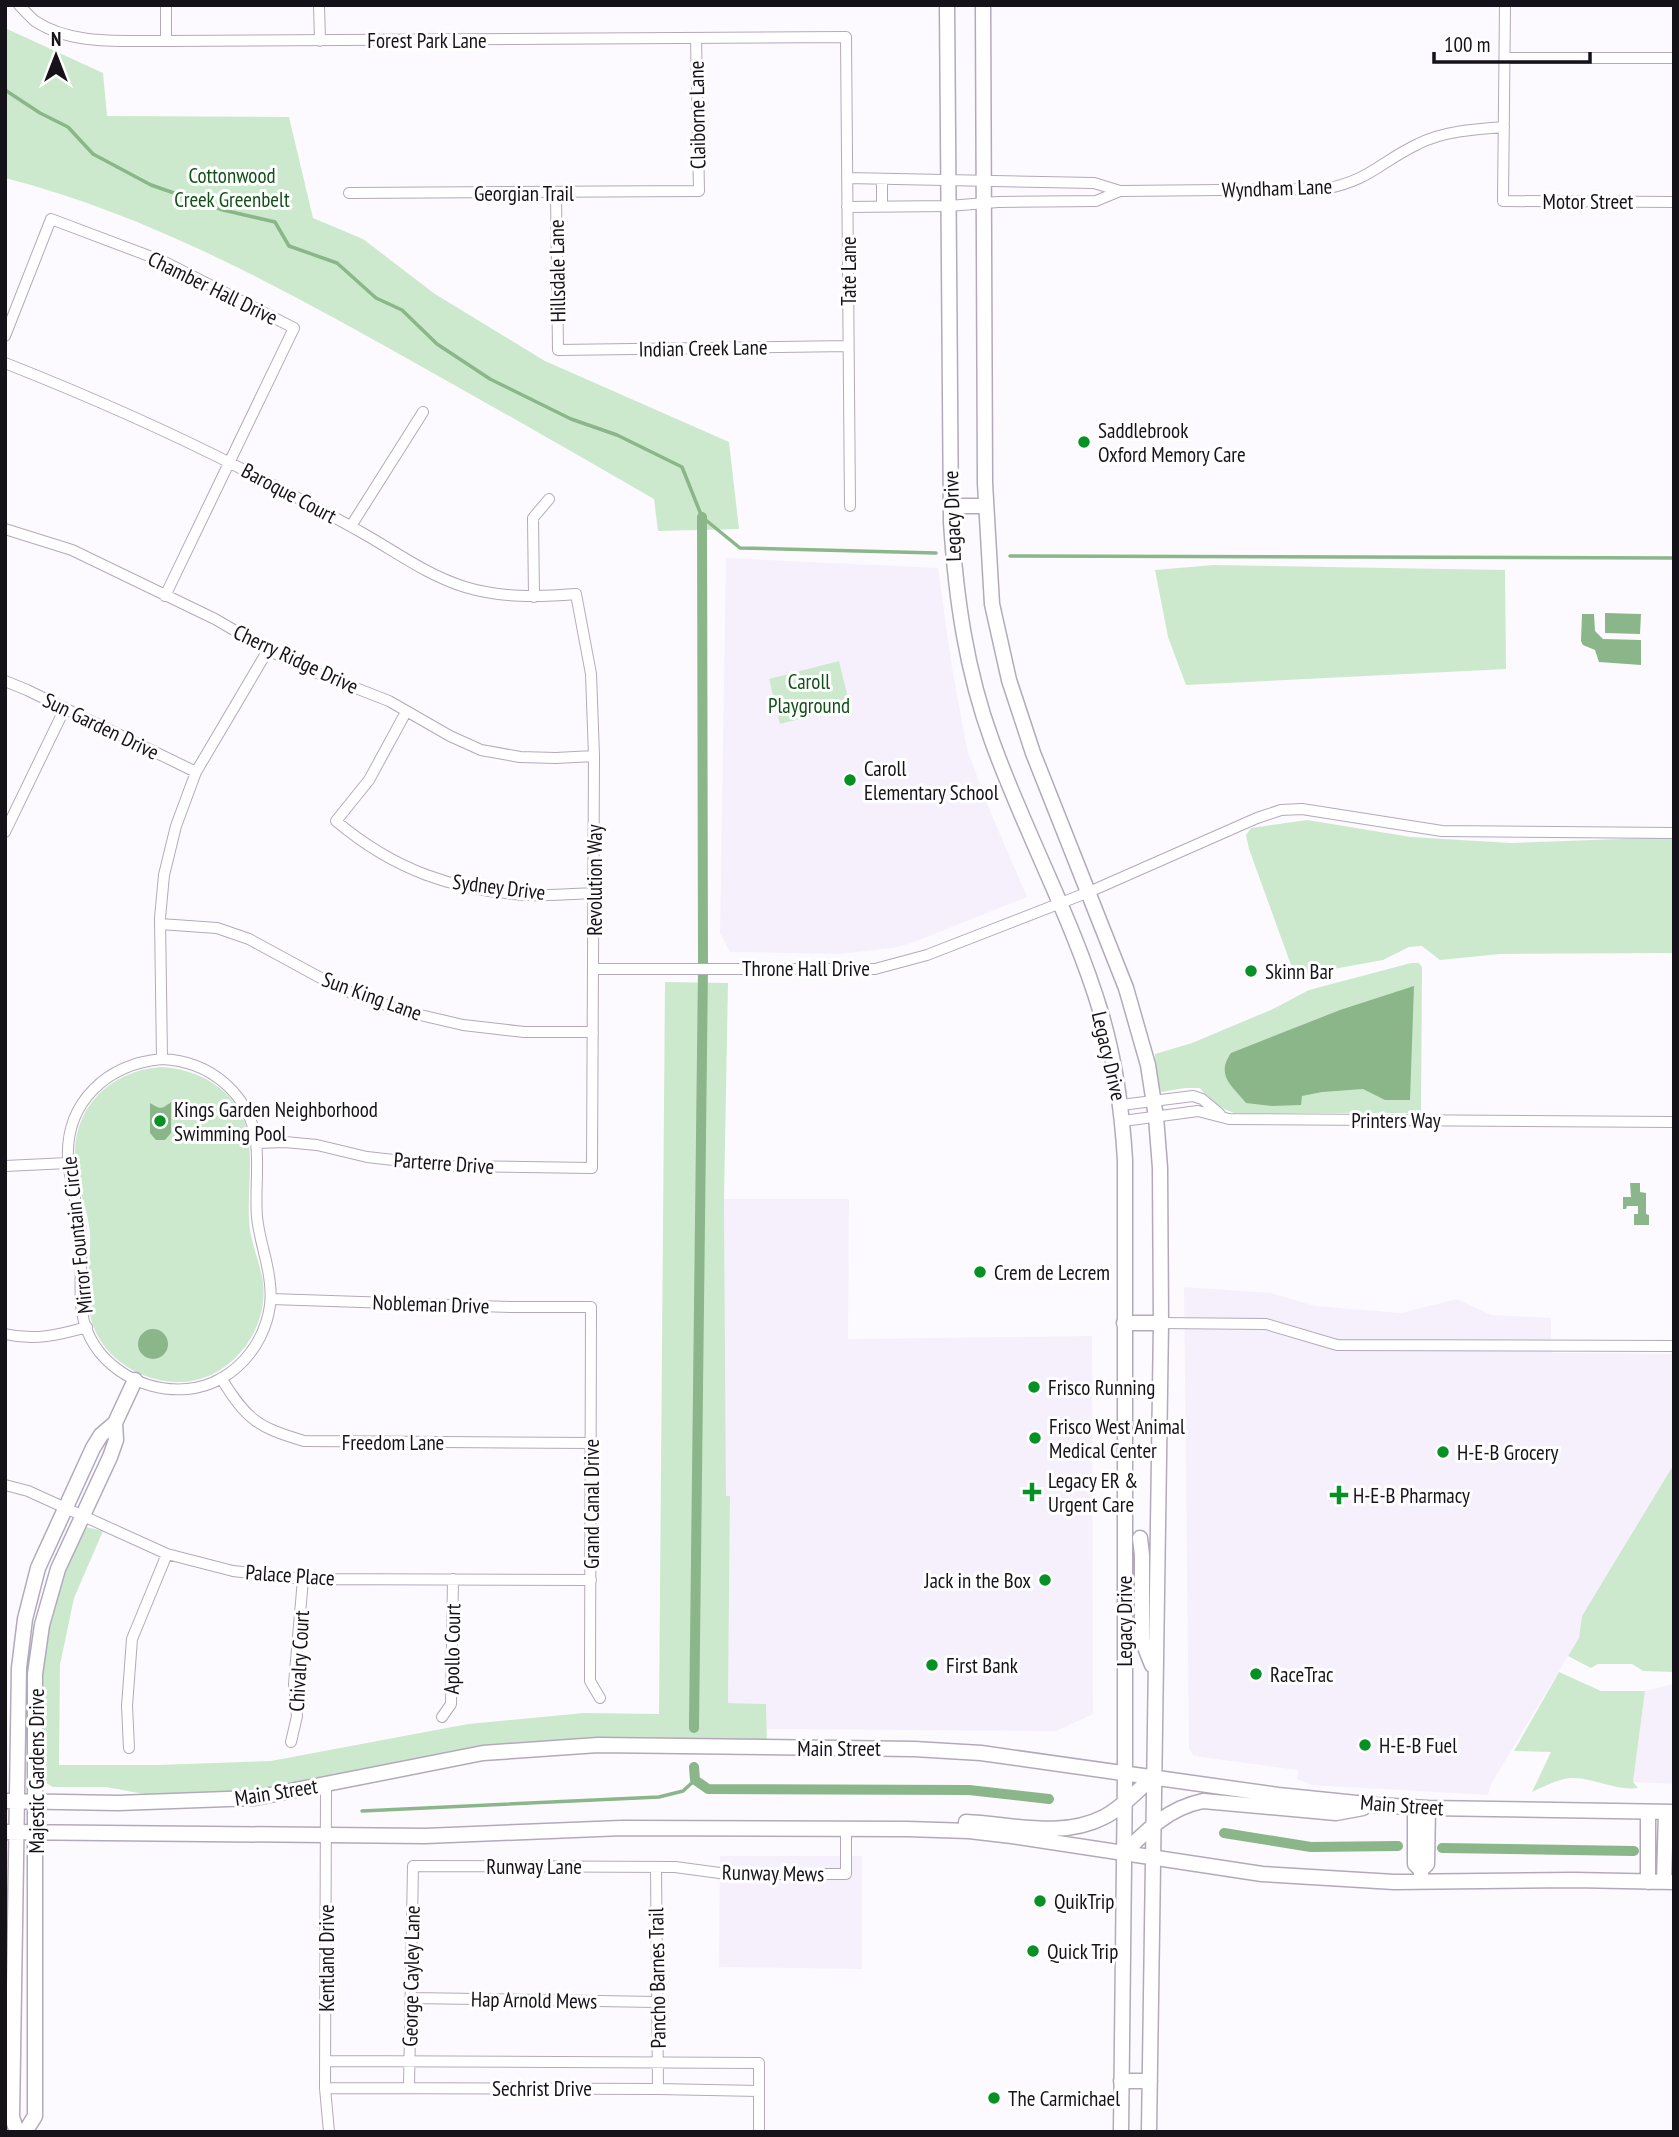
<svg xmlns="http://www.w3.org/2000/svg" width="1679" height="2137" font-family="'PT Sans Narrow',sans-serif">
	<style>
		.built { fill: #f6f0fc }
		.green { fill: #cde9cd }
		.water { fill: #8ab689 }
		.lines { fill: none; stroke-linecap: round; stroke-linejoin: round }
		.stream { stroke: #8ab689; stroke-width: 3.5 }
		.canal { stroke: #8ab689; stroke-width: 10 }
		.street-casing { stroke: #b3a9bd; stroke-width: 12 }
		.secondary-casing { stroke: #b3a9bd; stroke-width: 17 }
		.street { stroke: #fff; stroke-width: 10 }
		.secondary { stroke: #fff; stroke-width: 14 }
		.poi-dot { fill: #079124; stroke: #fff; stroke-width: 2.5 }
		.labels { text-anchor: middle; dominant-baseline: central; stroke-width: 6; stroke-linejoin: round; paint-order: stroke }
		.street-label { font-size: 21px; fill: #16121a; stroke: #fff }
		.park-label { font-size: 21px; fill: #105117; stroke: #fff }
		.poi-label { font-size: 21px; fill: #16121a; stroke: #fff; text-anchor: start }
	</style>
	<rect width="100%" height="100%" fill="#fcfafe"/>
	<path class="built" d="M 726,558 L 938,568 L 952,668 L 967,749 L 990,811 L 1027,897 L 912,943 L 893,948 L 840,954 L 730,952 L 720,933 Z
		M 724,1199 L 849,1199 L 848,1339 L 1092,1336 L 1093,1714 L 1056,1731 L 767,1729 L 766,1704 L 728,1703 L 730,1497 L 726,1496 Z
		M 1184,1287 L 1271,1293 L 1315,1306 L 1401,1313 L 1457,1299 L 1491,1315 L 1551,1318 L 1551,1353 L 1674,1354 L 1674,1464 L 1583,1616 L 1579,1638 L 1491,1784 L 1488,1795 L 1312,1785 L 1297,1779 L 1298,1770 L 1194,1756 L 1189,1749 Z
		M 1674,1684 L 1674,1784 L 1633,1782 L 1645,1691 Z
		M 720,1856 L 862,1856 L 862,1969 L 719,1967 Z"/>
	<path class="green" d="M 5,28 L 103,73 L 107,116 L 289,117 L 313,218 L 363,239 L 435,294 L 545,361 L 729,442 L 739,529 L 658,531 L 654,499 C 567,449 480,399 392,350 C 269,281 142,213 5,178 Z
		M 1214,565 L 1505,570 L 1506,669 L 1186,685 L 1168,637 L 1155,570 Z
		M 839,661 L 850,706 L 780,724 L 769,679 Z
		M 1307,820 L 1411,837 L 1510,843 L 1674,837 L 1674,953 L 1500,954 L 1440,960 L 1422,946 L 1409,947 L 1383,960 L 1295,976 L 1249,849 L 1246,835 L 1251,828 Z
		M 1411,963 L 1419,963 L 1422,967 L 1421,1113 L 1234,1113 C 1220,1108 1209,1101 1200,1088 L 1185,1088 L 1161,1092 L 1156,1082 L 1155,1054 L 1192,1043 L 1273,1009 L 1309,990 Z
		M 665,982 L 728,983 L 724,1199 L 726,1496 L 730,1496 L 728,1703 L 766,1704 L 767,1744 L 583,1742 L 301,1785 L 246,1791 L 150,1795 L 106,1787 L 53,1787 L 39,1779 C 40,1733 38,1685 45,1640 C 51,1602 67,1567 82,1533 L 86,1527 L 103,1531 L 74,1598 L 60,1665 L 59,1765 L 158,1765 L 271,1761 L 468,1724 L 584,1713 L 659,1714 Z
		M 160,1067 C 197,1068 238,1090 247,1130 C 254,1163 246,1197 250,1230 C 253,1248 260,1264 263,1282 C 269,1329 232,1379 183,1382 C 140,1384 94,1354 89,1308 C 86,1284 91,1258 90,1234 C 89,1213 79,1193 76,1172 C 67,1116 103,1072 160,1067 Z
		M 1674,1464 L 1674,1672 L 1643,1671 L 1632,1664 L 1598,1664 L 1591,1668 L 1568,1656 L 1579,1638 L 1582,1616 Z
		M 1559,1672 L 1601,1691 L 1645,1691 L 1633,1782 L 1638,1788 C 1614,1791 1593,1777 1570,1778 C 1558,1779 1543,1787 1532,1792 L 1551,1752 L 1514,1751 Z"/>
	<path class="water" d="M 1605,613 L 1641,614 L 1640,634 L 1605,633 Z
		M 1582,614 L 1594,614 L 1595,631 L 1603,639 L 1641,640 L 1641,665 L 1599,662 L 1595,650 L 1583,645 L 1581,641 Z
		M 1414,986 L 1410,1100 L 1385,1100 L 1363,1089 L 1322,1092 L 1302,1096 L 1301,1105 L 1272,1106 L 1246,1103 C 1233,1086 1215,1076 1231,1053 L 1340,1010 Z
		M 171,1102 L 171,1133 L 165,1140 L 156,1140 L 150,1133 L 150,1103 C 160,1109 161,1110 171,1102 Z
		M 1630,1183 L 1640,1183 L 1640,1192 L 1646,1193 L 1646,1214 L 1649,1215 L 1649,1225 L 1634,1225 L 1634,1214 L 1638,1214 L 1638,1206 L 1627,1206 L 1626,1209 L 1623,1209 L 1623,1197 L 1631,1197 Z
		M138 1344a15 15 0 1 1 30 0a15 15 0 1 1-30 0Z"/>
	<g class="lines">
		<path class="stream" d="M 5,90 L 40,113 L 68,127 L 93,154 L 151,185 L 223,210 L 275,222 L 289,246 L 337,263 L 376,298 L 402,310 L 437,344 L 490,379 L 571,419 L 617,435 L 682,467 L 702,517 L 740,548 L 936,553
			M 1010,556 L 1674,558
			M 362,1811 L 659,1797 L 683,1791 L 695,1780"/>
		<path class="canal" d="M 694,1728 L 703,967 L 702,517
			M 694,1767 L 695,1780 L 708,1789 L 969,1790 L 1049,1799
			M 1224,1833 L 1311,1847 L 1398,1846
			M 1442,1848 L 1634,1851"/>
		<g class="street-casing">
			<path id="street" d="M 19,5 C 24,10 30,17 35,21 C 72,46 124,40 166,41 L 846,37 L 850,506
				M 166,5 L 166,41
				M 319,5 L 320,41
				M 1505,5 L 1503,201 L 1674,202
				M 1505,58 L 1674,58
				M 847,178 L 1094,183 L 1120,191 L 1324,189 C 1369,181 1380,162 1418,144 C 1443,131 1476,129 1504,127
				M 882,179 L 882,207
				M 349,193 L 699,191 L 696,38
				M 556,193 L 558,350 L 848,346
				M 847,207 L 949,206 L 998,202 L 1096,201 L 1120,191
				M 5,336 L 51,219 L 165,262 L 294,328 L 165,596
				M 5,363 C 86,395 166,430 244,470 C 285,491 326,512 366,535 C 399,554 429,576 465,587 C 501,598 539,597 576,594 L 591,674 L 594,756 L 592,1168 L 447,1166 L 367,1157 L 317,1145 L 285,1142 L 256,1143
				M 351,526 L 423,412
				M 5,529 L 72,550 L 215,619 L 268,650 L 312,671 L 389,701 L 450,736 L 481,750 L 520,757 L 556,758 L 594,756
				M 534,597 L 533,518 L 549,499
				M 5,681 L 27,690 L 196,772
				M 406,712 L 369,780 L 336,821 C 394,870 454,891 529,895 C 551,896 573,894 594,893
				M 5,832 L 65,708
				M 160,924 L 217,928 L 249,939 L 341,989 L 403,1011 L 463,1025 L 524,1032 L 593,1032
				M 594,969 L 875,969 L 927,955 L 1089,892 L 1257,818 L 1281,810 L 1302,809 L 1442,831 L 1674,833
				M 162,1059 C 210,1061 250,1094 256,1142 C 259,1167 255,1192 257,1217 C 259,1239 268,1261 270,1284 C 276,1333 238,1385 187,1389 C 139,1393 90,1362 82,1312 C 78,1287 83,1259 81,1233 C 79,1208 70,1184 68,1160 C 65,1102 107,1064 162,1059 Z
				M 162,1059 L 160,918 L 164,875 L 176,826 L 196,772 L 268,650
				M 1121,1105 L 1193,1096 L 1202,1099 L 1220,1114
				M 1123,1121 L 1198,1111 L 1229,1119 L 1674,1122
				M 5,1166 L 68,1163
				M 271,1299 L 510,1307 L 591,1307 L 590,1681 L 600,1698
				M 1161,1323 L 1266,1324 L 1337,1345 L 1674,1346
				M 5,1334 C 34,1341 59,1335 87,1327
				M 221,1378 C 247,1420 257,1427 304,1441 L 591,1443
				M 5,1485 L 28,1491 L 167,1554 L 233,1571 L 303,1579 L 591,1580
				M 442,1717 L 451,1704 L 453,1579
				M 291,1742 L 297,1716 L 294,1684 L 303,1579
				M 129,1748 L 127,1706 L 132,1639 L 167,1554
				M 326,1784 L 325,2088 L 329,2132
				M 656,1867 L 658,2089
				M 411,1998 L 657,2002
				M 325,2061 L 759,2063 L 759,2132
				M 409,2086 L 413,1866 L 675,1867 L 727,1874 L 846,1874 L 846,1829
				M 325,2088 L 658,2089 L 759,2091"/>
		</g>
		<g class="secondary-casing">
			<path id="secondary" d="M 947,5 L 951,522 C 956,598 966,670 992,741 C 1025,833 1073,919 1101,1013 C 1115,1060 1122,1110 1125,1160 L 1125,1774 L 1121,2132
				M 983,5 L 985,483 L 992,604 L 1009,680 L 1033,753 L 1126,988 L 1148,1065 L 1156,1117 L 1160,1168 L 1161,1323 L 1149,2132
				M 951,506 L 985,506
				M 1124,1323 L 1161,1323
				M 1140,1538 L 1142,1555 L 1142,1640 L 1152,1665
				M 5,1801 L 118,1803 L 255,1798 L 483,1753 L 598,1745 L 914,1749 L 981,1753 L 1278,1795 L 1376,1805 L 1428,1808 L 1674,1812
				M 1415,1807 L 1415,1864 L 1421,1870 L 1421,1881
				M 966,1822 C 1011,1824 1062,1839 1104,1817 C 1122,1808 1139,1789 1154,1776
				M 5,1832 L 425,1836 L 622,1828 L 907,1829 L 969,1831 L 1012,1836 L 1262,1874 L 1394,1882 L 1574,1880 L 1674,1882
				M 1124,1853 C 1148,1829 1169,1808 1203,1801 L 1336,1813 L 1363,1808
				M 1421,1870 L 1427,1864 L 1428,1808
				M 1648,1882 L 1648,1812
				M 1664,1882 L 1666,1812
				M 1121,2081 L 1150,2081
				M 17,2132 L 12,2117 L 19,1668 L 25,1619 L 38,1568 L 93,1448 L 101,1435 L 115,1423 L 135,1380
				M 25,2132 L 35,2116 L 35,1674 L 42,1625 L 58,1569 L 110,1457 L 116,1440 L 115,1423"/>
		</g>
		<use href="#street" class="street"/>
		<use href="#secondary" class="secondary"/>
	</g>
	<g class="poi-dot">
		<circle cx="1084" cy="442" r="7"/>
		<circle cx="850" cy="780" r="7"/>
		<circle cx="1251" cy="971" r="7"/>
		<circle cx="160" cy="1121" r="7"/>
		<circle cx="980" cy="1272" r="7"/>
		<circle cx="1034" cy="1387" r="7"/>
		<circle cx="1035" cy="1438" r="7"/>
		<circle cx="1443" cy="1452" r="7"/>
		<path d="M1028.5 1481.5h7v7h7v7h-7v7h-7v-7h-7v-7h7z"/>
		<path d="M1335.5 1484.5h7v7h7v7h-7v7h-7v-7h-7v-7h7z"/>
		<circle cx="1045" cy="1580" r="7"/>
		<circle cx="932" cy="1665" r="7"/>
		<circle cx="1256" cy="1674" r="7"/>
		<circle cx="1365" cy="1745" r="7"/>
		<circle cx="1040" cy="1901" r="7"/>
		<circle cx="1033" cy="1951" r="7"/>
		<circle cx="994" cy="2098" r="7"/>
	</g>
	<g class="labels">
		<g class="street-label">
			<text x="427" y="40">Forest Park Lane</text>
			<text transform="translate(697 115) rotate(-91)">Claiborne Lane</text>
			<text transform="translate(1277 188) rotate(-2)">Wyndham Lane</text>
			<text x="524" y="193">Georgian Trail</text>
			<text x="1588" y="201">Motor Street</text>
			<text transform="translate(557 271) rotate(-91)">Hillsdale Lane</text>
			<text transform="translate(848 271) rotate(-90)">Tate Lane</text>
			<text transform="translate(213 288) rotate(26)">Chamber Hall Drive</text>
			<text transform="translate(703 348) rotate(-1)">Indian Creek Lane</text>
			<text transform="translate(289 493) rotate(28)">Baroque Court</text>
			<text transform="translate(952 516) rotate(-92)">Legacy Drive</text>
			<text transform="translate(296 659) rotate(25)">Cherry Ridge Drive</text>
			<text transform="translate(101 726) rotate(26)">Sun Garden Drive</text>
			<text transform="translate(594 880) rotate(-90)">Revolution Way</text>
			<text transform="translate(499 887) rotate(7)">Sydney Drive</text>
			<text x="806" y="968">Throne Hall Drive</text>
			<text transform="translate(372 996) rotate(20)">Sun King Lane</text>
			<text transform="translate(1109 1056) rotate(77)">Legacy Drive</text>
			<text x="1396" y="1120">Printers Way</text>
			<text transform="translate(444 1163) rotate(4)">Parterre Drive</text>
			<text transform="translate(77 1235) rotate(-96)">Mirror Fountain Circle</text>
			<text transform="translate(431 1304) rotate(2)">Nobleman Drive</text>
			<text x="393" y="1442">Freedom Lane</text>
			<text transform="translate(591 1504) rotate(-90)">Grand Canal Drive</text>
			<text transform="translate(290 1575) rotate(4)">Palace Place</text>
			<text transform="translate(1124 1621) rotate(-90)">Legacy Drive</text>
			<text transform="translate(452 1649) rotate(-89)">Apollo Court</text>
			<text transform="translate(299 1661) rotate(-87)">Chivalry Court</text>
			<text x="839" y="1748">Main Street</text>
			<text transform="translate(36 1771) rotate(-90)">Majestic Gardens Drive</text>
			<text transform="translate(276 1792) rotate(-9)">Main Street</text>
			<text transform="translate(1402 1805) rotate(4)">Main Street</text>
			<text x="534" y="1866">Runway Lane</text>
			<text transform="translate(773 1873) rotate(1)">Runway Mews</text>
			<text transform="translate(326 1958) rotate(-90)">Kentland Drive</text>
			<text transform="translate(411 1976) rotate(-89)">George Cayley Lane</text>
			<text transform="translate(657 1978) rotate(-91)">Pancho Barnes Trail</text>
			<text transform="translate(534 2000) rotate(1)">Hap Arnold Mews</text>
			<text x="542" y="2088">Sechrist Drive</text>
		</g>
		<g class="park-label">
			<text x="232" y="175">Cottonwood<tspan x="232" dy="24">Creek Greenbelt</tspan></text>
			<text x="809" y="681">Caroll<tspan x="809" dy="24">Playground</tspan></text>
		</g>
		<g class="poi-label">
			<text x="1098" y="430">Saddlebrook<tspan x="1098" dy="24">Oxford Memory Care</tspan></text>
			<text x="864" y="768">Caroll<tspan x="864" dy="24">Elementary School</tspan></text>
			<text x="1265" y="971">Skinn Bar</text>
			<text x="174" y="1109">Kings Garden Neighborhood<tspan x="174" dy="24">Swimming Pool</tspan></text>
			<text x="994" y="1272">Crem de Lecrem</text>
			<text x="1048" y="1387">Frisco Running</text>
			<text x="1049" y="1426">Frisco West Animal<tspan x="1049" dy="24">Medical Center</tspan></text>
			<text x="1457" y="1452">H-E-B Grocery</text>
			<text x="1048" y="1480">Legacy ER &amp;<tspan x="1048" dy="24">Urgent Care</tspan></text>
			<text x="1353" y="1495">H-E-B Pharmacy</text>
			<text x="1031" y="1580" text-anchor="end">Jack in the Box</text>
			<text x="946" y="1665">First Bank</text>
			<text x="1270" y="1674">RaceTrac</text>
			<text x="1379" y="1745">H-E-B Fuel</text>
			<text x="1054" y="1901">QuikTrip</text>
			<text x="1047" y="1951">Quick Trip</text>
			<text x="1008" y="2098">The Carmichael</text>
		</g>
	</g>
	<rect width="1679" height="2137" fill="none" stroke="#16121a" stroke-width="14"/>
	<g transform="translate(56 56)" stroke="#ffffff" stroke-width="5" paint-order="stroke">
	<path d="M0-5L12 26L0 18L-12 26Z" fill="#16121a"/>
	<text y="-10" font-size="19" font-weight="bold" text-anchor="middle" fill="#16121a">N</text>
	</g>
	<path d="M1434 52v10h156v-10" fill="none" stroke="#16121a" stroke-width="3.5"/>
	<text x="1444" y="52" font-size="21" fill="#16121a" stroke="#ffffff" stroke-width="5" paint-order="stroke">100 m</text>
</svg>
